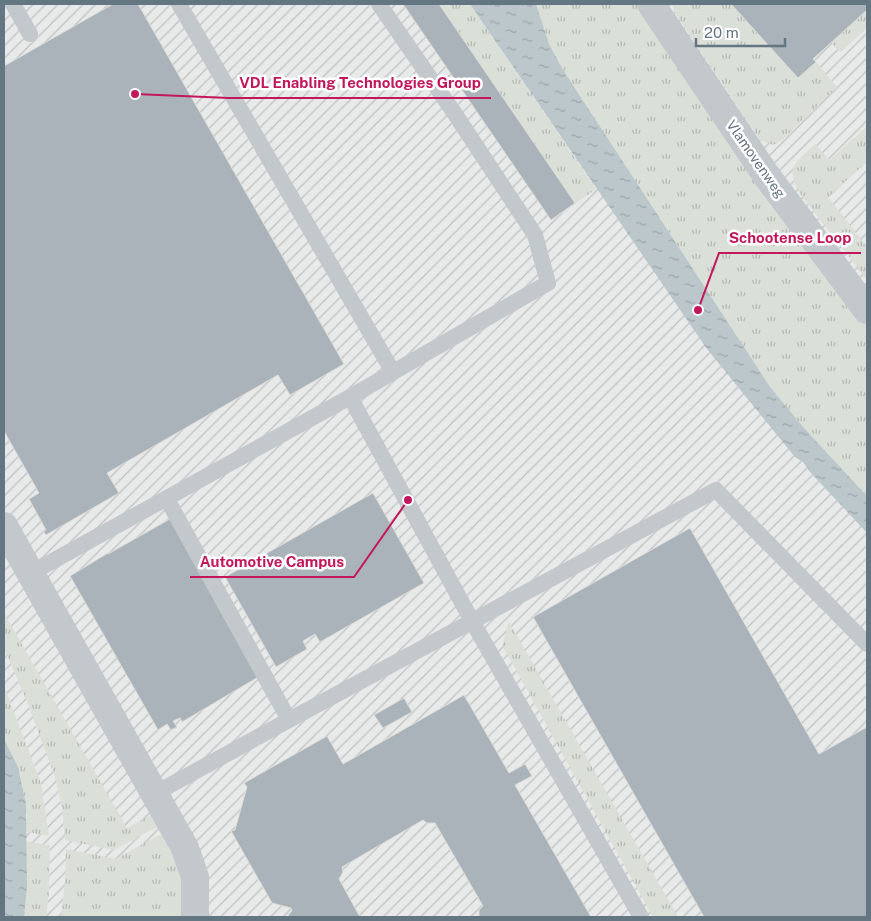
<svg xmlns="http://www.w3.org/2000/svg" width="871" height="921" font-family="'Public Sans',sans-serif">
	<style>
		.industrial { fill: url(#industrial-furrows) }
		.grass { fill: url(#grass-tufts) }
		.water { fill: url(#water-ripples) }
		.building { fill: #aab3b9; stroke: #dcdcda }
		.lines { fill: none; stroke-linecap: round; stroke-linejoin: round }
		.lane { stroke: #c3c8cc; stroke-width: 16 }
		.street { stroke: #c3c8cc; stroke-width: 28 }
		.labels { text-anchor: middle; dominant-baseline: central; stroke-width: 5; stroke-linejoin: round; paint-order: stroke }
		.street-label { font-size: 14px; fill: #657683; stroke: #fff }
		.leader { fill: none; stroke: #c2185b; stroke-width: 2 }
		.callout-dot { fill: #c2185b; stroke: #fff; stroke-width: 2 }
		.callout-label { font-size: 15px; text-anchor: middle; font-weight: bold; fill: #c2185b; stroke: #fff; stroke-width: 5; stroke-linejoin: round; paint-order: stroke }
	</style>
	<defs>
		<pattern id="industrial-furrows" width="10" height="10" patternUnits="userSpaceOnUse" patternTransform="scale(1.25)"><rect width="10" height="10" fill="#e8e9e9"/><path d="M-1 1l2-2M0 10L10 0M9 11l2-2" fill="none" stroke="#c0c1c2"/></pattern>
		<pattern id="grass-tufts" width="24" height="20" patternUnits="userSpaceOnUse" patternTransform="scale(1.25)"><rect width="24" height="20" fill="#dadfd7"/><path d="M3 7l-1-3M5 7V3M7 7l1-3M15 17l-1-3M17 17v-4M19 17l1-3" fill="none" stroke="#b4b9b4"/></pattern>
		<pattern id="water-ripples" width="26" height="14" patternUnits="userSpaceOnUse" patternTransform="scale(1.25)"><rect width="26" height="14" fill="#bbc7cb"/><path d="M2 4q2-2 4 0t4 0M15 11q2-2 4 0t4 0" fill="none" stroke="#9ca6aa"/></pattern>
	</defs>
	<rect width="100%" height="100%" fill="#fafaf8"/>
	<path class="industrial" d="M 4,4 L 867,4 L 867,917 L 4,917 Z"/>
	<path class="grass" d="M 403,4 L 470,4 L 596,189 L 554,219 Z
		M 536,4 L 636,4 L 756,178 L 822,269 L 867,326 L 867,496 L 803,427 L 770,387 L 563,70 L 549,44 Z
		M 672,4 L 731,4 L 798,78 L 816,62 L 837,87 L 781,141 L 773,145 L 760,140 L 675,13 Z
		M 867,10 L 867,28 L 841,52 L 831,43 Z
		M 867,126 L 867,162 L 828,197 L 867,247 L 867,280 L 801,195 C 784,168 795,163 815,144 L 830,160 Z
		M 4,613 L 127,828 L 151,815 L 157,827 L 114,850 L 65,840 L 62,809 L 56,780 L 28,704 L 4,648 Z
		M 509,622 L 678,917 L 653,917 L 502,645 Z
		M 4,686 L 41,783 L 49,836 L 26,832 L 27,815 L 23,787 L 18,767 L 4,739 Z
		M 161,834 L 178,865 L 181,875 L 181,917 L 61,917 L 65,882 L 66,849 L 116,859 Z
		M 26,841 L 50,846 L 49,893 L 46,917 L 24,917 L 27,887 Z"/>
	<path class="water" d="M 470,4 L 536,4 L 549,44 L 563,70 L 770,387 L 803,427 L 867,496 L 867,533 L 810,472 L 803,462 L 795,457 L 707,349 Z
		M 4,739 L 18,767 L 26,804 L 27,887 L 24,917 L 4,917 Z"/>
	<path class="building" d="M 113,4 L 138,4 L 344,364 L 290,395 L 278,375 L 107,473 L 119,493 L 46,535 L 43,531 L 46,530 L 29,499 L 39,493 L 4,431 L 4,66 Z
		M 403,4 L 439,4 L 575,203 L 551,220 Z
		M 731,4 L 867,4 L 867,10 L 813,59 L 816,62 L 798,78 Z
		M 373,493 L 424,583 L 320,642 L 315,634 L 303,641 L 307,649 L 276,667 L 225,577 Z
		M 170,519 L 260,676 L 182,722 L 180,718 L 173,721 L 177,727 L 171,730 L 167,724 L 158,730 L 70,576 L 108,553 L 108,554 Z
		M 690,528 L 819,754 L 867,727 L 867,917 L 704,917 L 533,617 Z
		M 464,695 L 509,773 L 525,764 L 532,776 L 515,785 L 591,917 L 479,917 L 479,910 L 483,906 L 435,823 L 427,823 L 423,820 L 342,867 L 343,872 L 339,879 L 360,917 L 288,917 L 289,914 L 292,911 L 291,908 L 272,903 L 231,831 L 235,830 L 247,787 L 244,783 L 327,736 L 343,764 Z
		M 404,698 L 412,712 L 383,728 L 374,715 Z"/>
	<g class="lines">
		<path class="lane" d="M 13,4 L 30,34
			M 179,4 L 393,372
			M 350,397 L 472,621 L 641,917
			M 167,499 L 289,720
			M 31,573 L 350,397 L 548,283 L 535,235 L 455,114 L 379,4
			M 154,794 L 289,720 L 716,490 L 867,644"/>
		<path class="street" d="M 651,4 L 766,175 L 867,310
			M 4,526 L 185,848 L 195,877 L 195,917"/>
	</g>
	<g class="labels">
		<g class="street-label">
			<text transform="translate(756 159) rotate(55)">Vlamovenweg</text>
		</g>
	</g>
	<path class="leader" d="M135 94L229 98H491M698 310L719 253H861M408 500L354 577H190"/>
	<g class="callout-dot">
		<circle cx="135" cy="94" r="5"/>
		<circle cx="698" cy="310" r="5"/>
		<circle cx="408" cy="500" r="5"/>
	</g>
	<g class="callout-label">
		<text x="360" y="88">VDL Enabling Technologies Group</text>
		<text x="790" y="243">Schootense Loop</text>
		<text x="272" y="567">Automotive Campus</text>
	</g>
	<rect width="871" height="921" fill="none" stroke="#657683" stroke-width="10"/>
	<path d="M696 38v8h89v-8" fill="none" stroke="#657683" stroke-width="2.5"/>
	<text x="704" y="38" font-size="15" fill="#657683" stroke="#ffffff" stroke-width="4" paint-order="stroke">20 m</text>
</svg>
